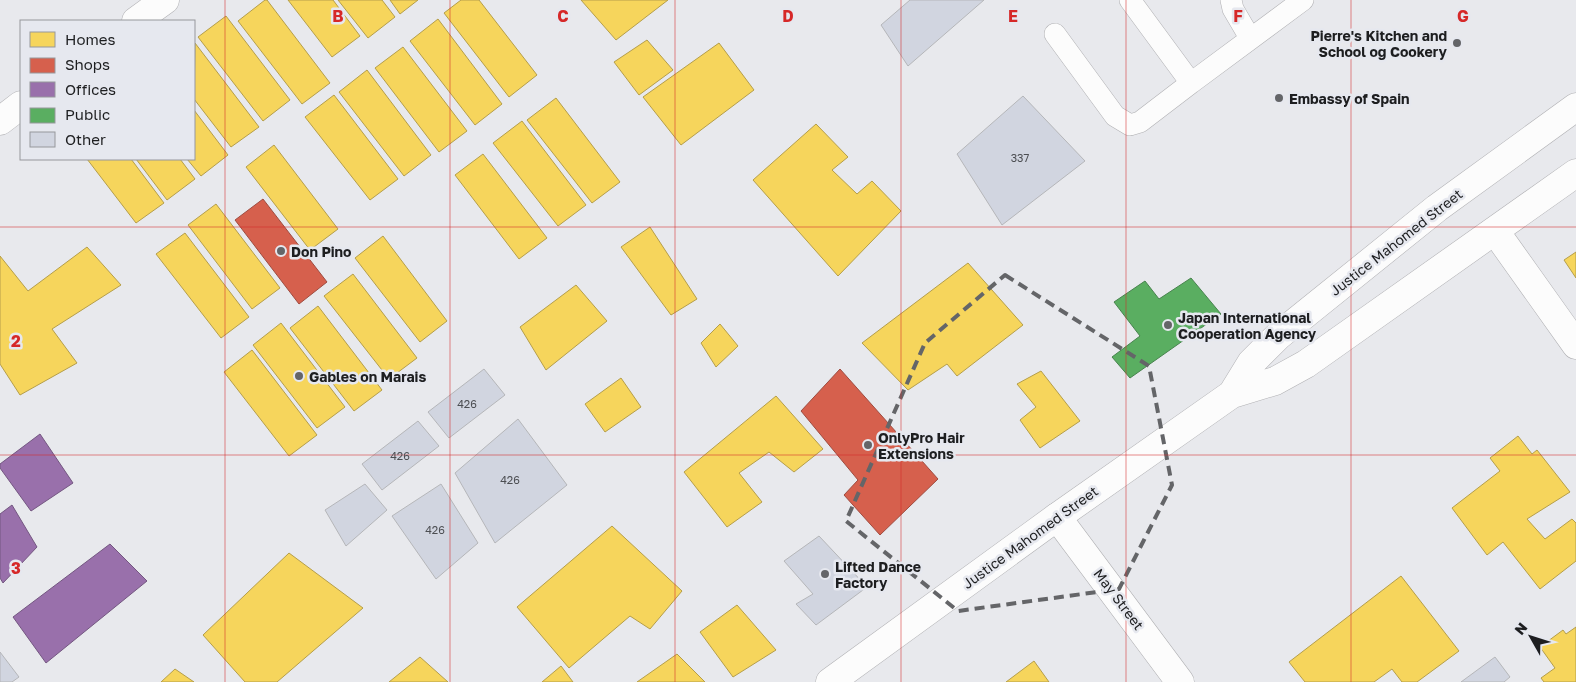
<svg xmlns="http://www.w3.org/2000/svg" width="1576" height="682" font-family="'Golos Text',sans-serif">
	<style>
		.homes { fill: #f6d55c; stroke: #b59e4a }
		.shops { fill: #d6604d; stroke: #9e4c40 }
		.offices { fill: #9970ab; stroke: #745781 }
		.public { fill: #5aae61; stroke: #48834e }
		.building { fill: #d1d5e0; stroke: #b5b6b9 }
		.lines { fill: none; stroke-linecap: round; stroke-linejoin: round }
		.service-casing { stroke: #b0b0b3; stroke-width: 22 }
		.minor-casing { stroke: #b0b0b3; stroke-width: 29 }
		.secondary-casing { stroke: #b0b0b3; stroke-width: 29 }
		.service { stroke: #fcfcfc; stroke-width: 21 }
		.minor { stroke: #fcfcfc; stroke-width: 28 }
		.secondary { stroke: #fcfcfc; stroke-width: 28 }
		.marked { fill: none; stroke: #646568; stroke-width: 4; stroke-dasharray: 10 6; stroke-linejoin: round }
		.grid { fill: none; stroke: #d62828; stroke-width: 1; stroke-opacity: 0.55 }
		.poi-dot { fill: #646568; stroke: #e6e8ef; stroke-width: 2 }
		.labels { text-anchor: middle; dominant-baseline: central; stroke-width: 5; stroke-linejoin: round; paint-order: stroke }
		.number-label { font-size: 11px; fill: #4c4e52 }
		.poi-label { font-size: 14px; font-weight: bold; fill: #1d1e20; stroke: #e6e8ef; text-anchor: start }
		.street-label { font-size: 14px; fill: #1d1e20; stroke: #e6e8ef }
		.grid-label { font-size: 16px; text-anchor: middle; font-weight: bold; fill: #d62828; stroke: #e6e8ef; stroke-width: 5; stroke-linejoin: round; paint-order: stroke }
	</style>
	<rect width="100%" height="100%" fill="#e8e9ed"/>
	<path class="homes" d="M 265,0 L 267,0 L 330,83 L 302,104 L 238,21 Z
		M 288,0 L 333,0 L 360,36 L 332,57 Z
		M 338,0 L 382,0 L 395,17 L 368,38 Z
		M 390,0 L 418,0 L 400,14 Z
		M 461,0 L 479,0 L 537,75 L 509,97 L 444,13 Z
		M 581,0 L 668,0 L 616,40 Z
		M 226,16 L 290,100 L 263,121 L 198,37 Z
		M 438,19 L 502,104 L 475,125 L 410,41 Z
		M 647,40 L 673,70 L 639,95 L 614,62 Z
		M 195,43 L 259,127 L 231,147 L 194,99 Z
		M 719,43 L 754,90 L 681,145 L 643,97 Z
		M 403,47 L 467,131 L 439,152 L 375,68 Z
		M 367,70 L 431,155 L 404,176 L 339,92 Z
		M 334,95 L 398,179 L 370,200 L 305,117 Z
		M 556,98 L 620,182 L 592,203 L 527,120 Z
		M 194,110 L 228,155 L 201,176 L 187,159 L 194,159 Z
		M 522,121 L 586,205 L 558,226 L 493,143 Z
		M 816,124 L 848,157 L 832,170 L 857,194 L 872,181 L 901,211 L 838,276 L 753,180 Z
		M 274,145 L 338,229 L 310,250 L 246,167 Z
		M 483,154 L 547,238 L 519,259 L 455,175 Z
		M 87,159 L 131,159 L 164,203 L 136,223 Z
		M 136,159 L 180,159 L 195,179 L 167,200 Z
		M 216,204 L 280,288 L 252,309 L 188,225 Z
		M 650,227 L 697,299 L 671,315 L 621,247 Z
		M 185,233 L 249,317 L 221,338 L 156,254 Z
		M 383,236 L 447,321 L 420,342 L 355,258 Z
		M 87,247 L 121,285 L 52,329 L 77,363 L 20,395 L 0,364 L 0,256 L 28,291 Z
		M 1576,252 L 1576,278 L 1564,260 Z
		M 968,263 L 1023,325 L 957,376 L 947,364 L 908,390 L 862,343 Z
		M 353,274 L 417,358 L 389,379 L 324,296 Z
		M 576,285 L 607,321 L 546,370 L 520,327 Z
		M 318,306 L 382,390 L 354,411 L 290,328 Z
		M 281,323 L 345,407 L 317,428 L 253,345 Z
		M 720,324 L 738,346 L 716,367 L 701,343 Z
		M 252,350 L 317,435 L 289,456 L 224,372 Z
		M 1041,371 L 1080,421 L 1040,448 L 1020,420 L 1036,407 L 1017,384 Z
		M 621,378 L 641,407 L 605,432 L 585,404 Z
		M 776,396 L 823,449 L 794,472 L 769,452 L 739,473 L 762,502 L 727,527 L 684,472 Z
		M 1518,436 L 1532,454 L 1537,450 L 1570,492 L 1527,519 L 1545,539 L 1572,519 L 1576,523 L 1576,561 L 1540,589 L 1503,542 L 1487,555 L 1452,508 L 1500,471 L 1490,458 Z
		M 612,526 L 682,591 L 650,629 L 630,616 L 569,668 L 517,607 Z
		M 289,553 L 363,608 L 277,682 L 245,682 L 203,635 Z
		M 1401,576 L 1459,651 L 1417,682 L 1402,682 L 1392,669 L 1374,682 L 1305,682 L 1289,662 Z
		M 737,605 L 776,650 L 733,677 L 700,632 Z
		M 1576,627 L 1576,682 L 1544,682 L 1541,678 L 1555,668 L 1540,647 L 1563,630 L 1566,634 Z
		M 677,654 L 705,682 L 637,682 Z
		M 420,657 L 448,682 L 389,682 Z
		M 1034,661 L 1049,682 L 1006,682 Z
		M 561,666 L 573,682 L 542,682 Z
		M 175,669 L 194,682 L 161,682 Z"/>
	<path class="shops" d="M 263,199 L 327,282 L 299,304 L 235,220 Z
		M 840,369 L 938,479 L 880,535 L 844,495 L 858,480 L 801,411 Z"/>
	<path class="offices" d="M 40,434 L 73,483 L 31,511 L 0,468 L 0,464 Z
		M 12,505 L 37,547 L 3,583 L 0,578 L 0,514 Z
		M 110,544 L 147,581 L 46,663 L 13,617 Z"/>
	<path class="public" d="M 1191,278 L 1221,314 L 1130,378 L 1112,357 L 1140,336 L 1114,302 L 1145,281 L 1159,299 Z"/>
	<path class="building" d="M 910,0 L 984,0 L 908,66 L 881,25 Z
		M 1023,96 L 1085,161 L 1002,225 L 957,154 Z
		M 484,369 L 505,395 L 449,438 L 428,412 Z
		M 518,419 L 567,485 L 495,543 L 455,473 Z
		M 418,421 L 439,446 L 382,490 L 362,464 Z
		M 365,484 L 387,510 L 346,546 L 325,510 Z
		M 441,484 L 478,543 L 436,579 L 392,516 Z
		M 819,536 L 867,587 L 816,625 L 796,604 L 813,594 L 784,561 Z
		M 0,652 L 19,677 L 12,682 L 0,682 Z
		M 1495,657 L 1510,677 L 1504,682 L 1461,682 Z"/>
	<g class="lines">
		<g class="service-casing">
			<path id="service" d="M 1231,0 L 1233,9 L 1250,38
				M 1055,34 L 1115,116 L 1130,125 L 1140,122 L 1191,83 L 1130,0
				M 1191,83 L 1303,0"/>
		</g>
		<g class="minor-casing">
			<path id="minor" d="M 136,21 L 165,0
				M 0,121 L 21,105
				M 1495,231 L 1576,345
				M 1057,517 L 1180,682"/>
		</g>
		<g class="secondary-casing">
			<path id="secondary" d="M 1232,394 L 1251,363 L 1278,336 L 1437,208 L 1576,107
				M 830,682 L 1057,517 L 1232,394 L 1275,381 L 1306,364 L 1576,173"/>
		</g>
		<use href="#service" class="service"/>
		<use href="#minor" class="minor"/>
		<use href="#secondary" class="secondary"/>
	</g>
	<path class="marked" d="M 1005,275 L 1149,366 L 1172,485 L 1119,589 L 958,611 L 846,521 L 925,343 Z"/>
	<path class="grid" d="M 225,0 L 225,682M 450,0 L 450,682M 675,0 L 675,682M 901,0 L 901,682M 1126,0 L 1126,682M 1351,0 L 1351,682M 0,227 L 1576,227M 0,455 L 1576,455"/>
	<g class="poi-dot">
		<circle cx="1457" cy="43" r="5"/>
		<circle cx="1279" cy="98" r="5"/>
		<circle cx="281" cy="251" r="5"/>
		<circle cx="1168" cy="325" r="5"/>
		<circle cx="299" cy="376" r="5"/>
		<circle cx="868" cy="445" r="5"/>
		<circle cx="825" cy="574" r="5"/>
	</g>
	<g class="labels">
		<g class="number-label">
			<text x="1020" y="157">337</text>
			<text x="467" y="403">426</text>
			<text x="400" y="455">426</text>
			<text x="510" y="479">426</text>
			<text x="435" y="529">426</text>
		</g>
		<g class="poi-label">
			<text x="1447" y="35" text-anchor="end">Pierre's Kitchen and<tspan x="1447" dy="16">School og Cookery</tspan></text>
			<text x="1289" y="98">Embassy of Spain</text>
			<text x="291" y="251">Don Pino</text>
			<text x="1178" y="317">Japan International<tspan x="1178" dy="16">Cooperation Agency</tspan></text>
			<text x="309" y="376">Gables on Marais</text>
			<text x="878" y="437">OnlyPro Hair<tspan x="878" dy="16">Extensions</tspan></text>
			<text x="835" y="566">Lifted Dance<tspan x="835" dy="16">Factory</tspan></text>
		</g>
		<g class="street-label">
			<text transform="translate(1396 242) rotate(-38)">Justice Mahomed Street</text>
			<text transform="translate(1030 537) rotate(-36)">Justice Mahomed Street</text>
			<text transform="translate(1119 599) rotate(53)">May Street</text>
		</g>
	</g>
	<g class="grid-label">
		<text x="338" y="22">B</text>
		<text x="563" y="22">C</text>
		<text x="788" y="22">D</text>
		<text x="1013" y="22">E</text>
		<text x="1238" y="22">F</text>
		<text x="1463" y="22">G</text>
		<text x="16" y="347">2</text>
		<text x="16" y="574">3</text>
	</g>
	<rect x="20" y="20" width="175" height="140" fill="#e6e8ef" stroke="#96979c"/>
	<rect x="30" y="32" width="25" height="15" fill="#f6d55c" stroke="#96979c"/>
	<text x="65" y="45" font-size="15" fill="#1d1e20">Homes</text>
	<rect x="30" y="58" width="25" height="15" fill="#d6604d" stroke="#96979c"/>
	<text x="65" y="70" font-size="15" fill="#1d1e20">Shops</text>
	<rect x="30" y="82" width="25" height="15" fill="#9970ab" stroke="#96979c"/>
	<text x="65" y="95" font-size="15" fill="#1d1e20">Offices</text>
	<rect x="30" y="108" width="25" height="15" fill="#5aae61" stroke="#96979c"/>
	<text x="65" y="120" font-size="15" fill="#1d1e20">Public</text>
	<rect x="30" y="132" width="25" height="15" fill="#d1d5e0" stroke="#96979c"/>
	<text x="65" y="145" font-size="15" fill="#1d1e20">Other</text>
	<g transform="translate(1531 637) rotate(309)" stroke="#e6e8ef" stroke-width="4" paint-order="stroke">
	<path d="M0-4L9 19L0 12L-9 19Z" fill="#1d1e20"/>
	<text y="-8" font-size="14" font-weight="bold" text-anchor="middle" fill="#1d1e20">N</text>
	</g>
</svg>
